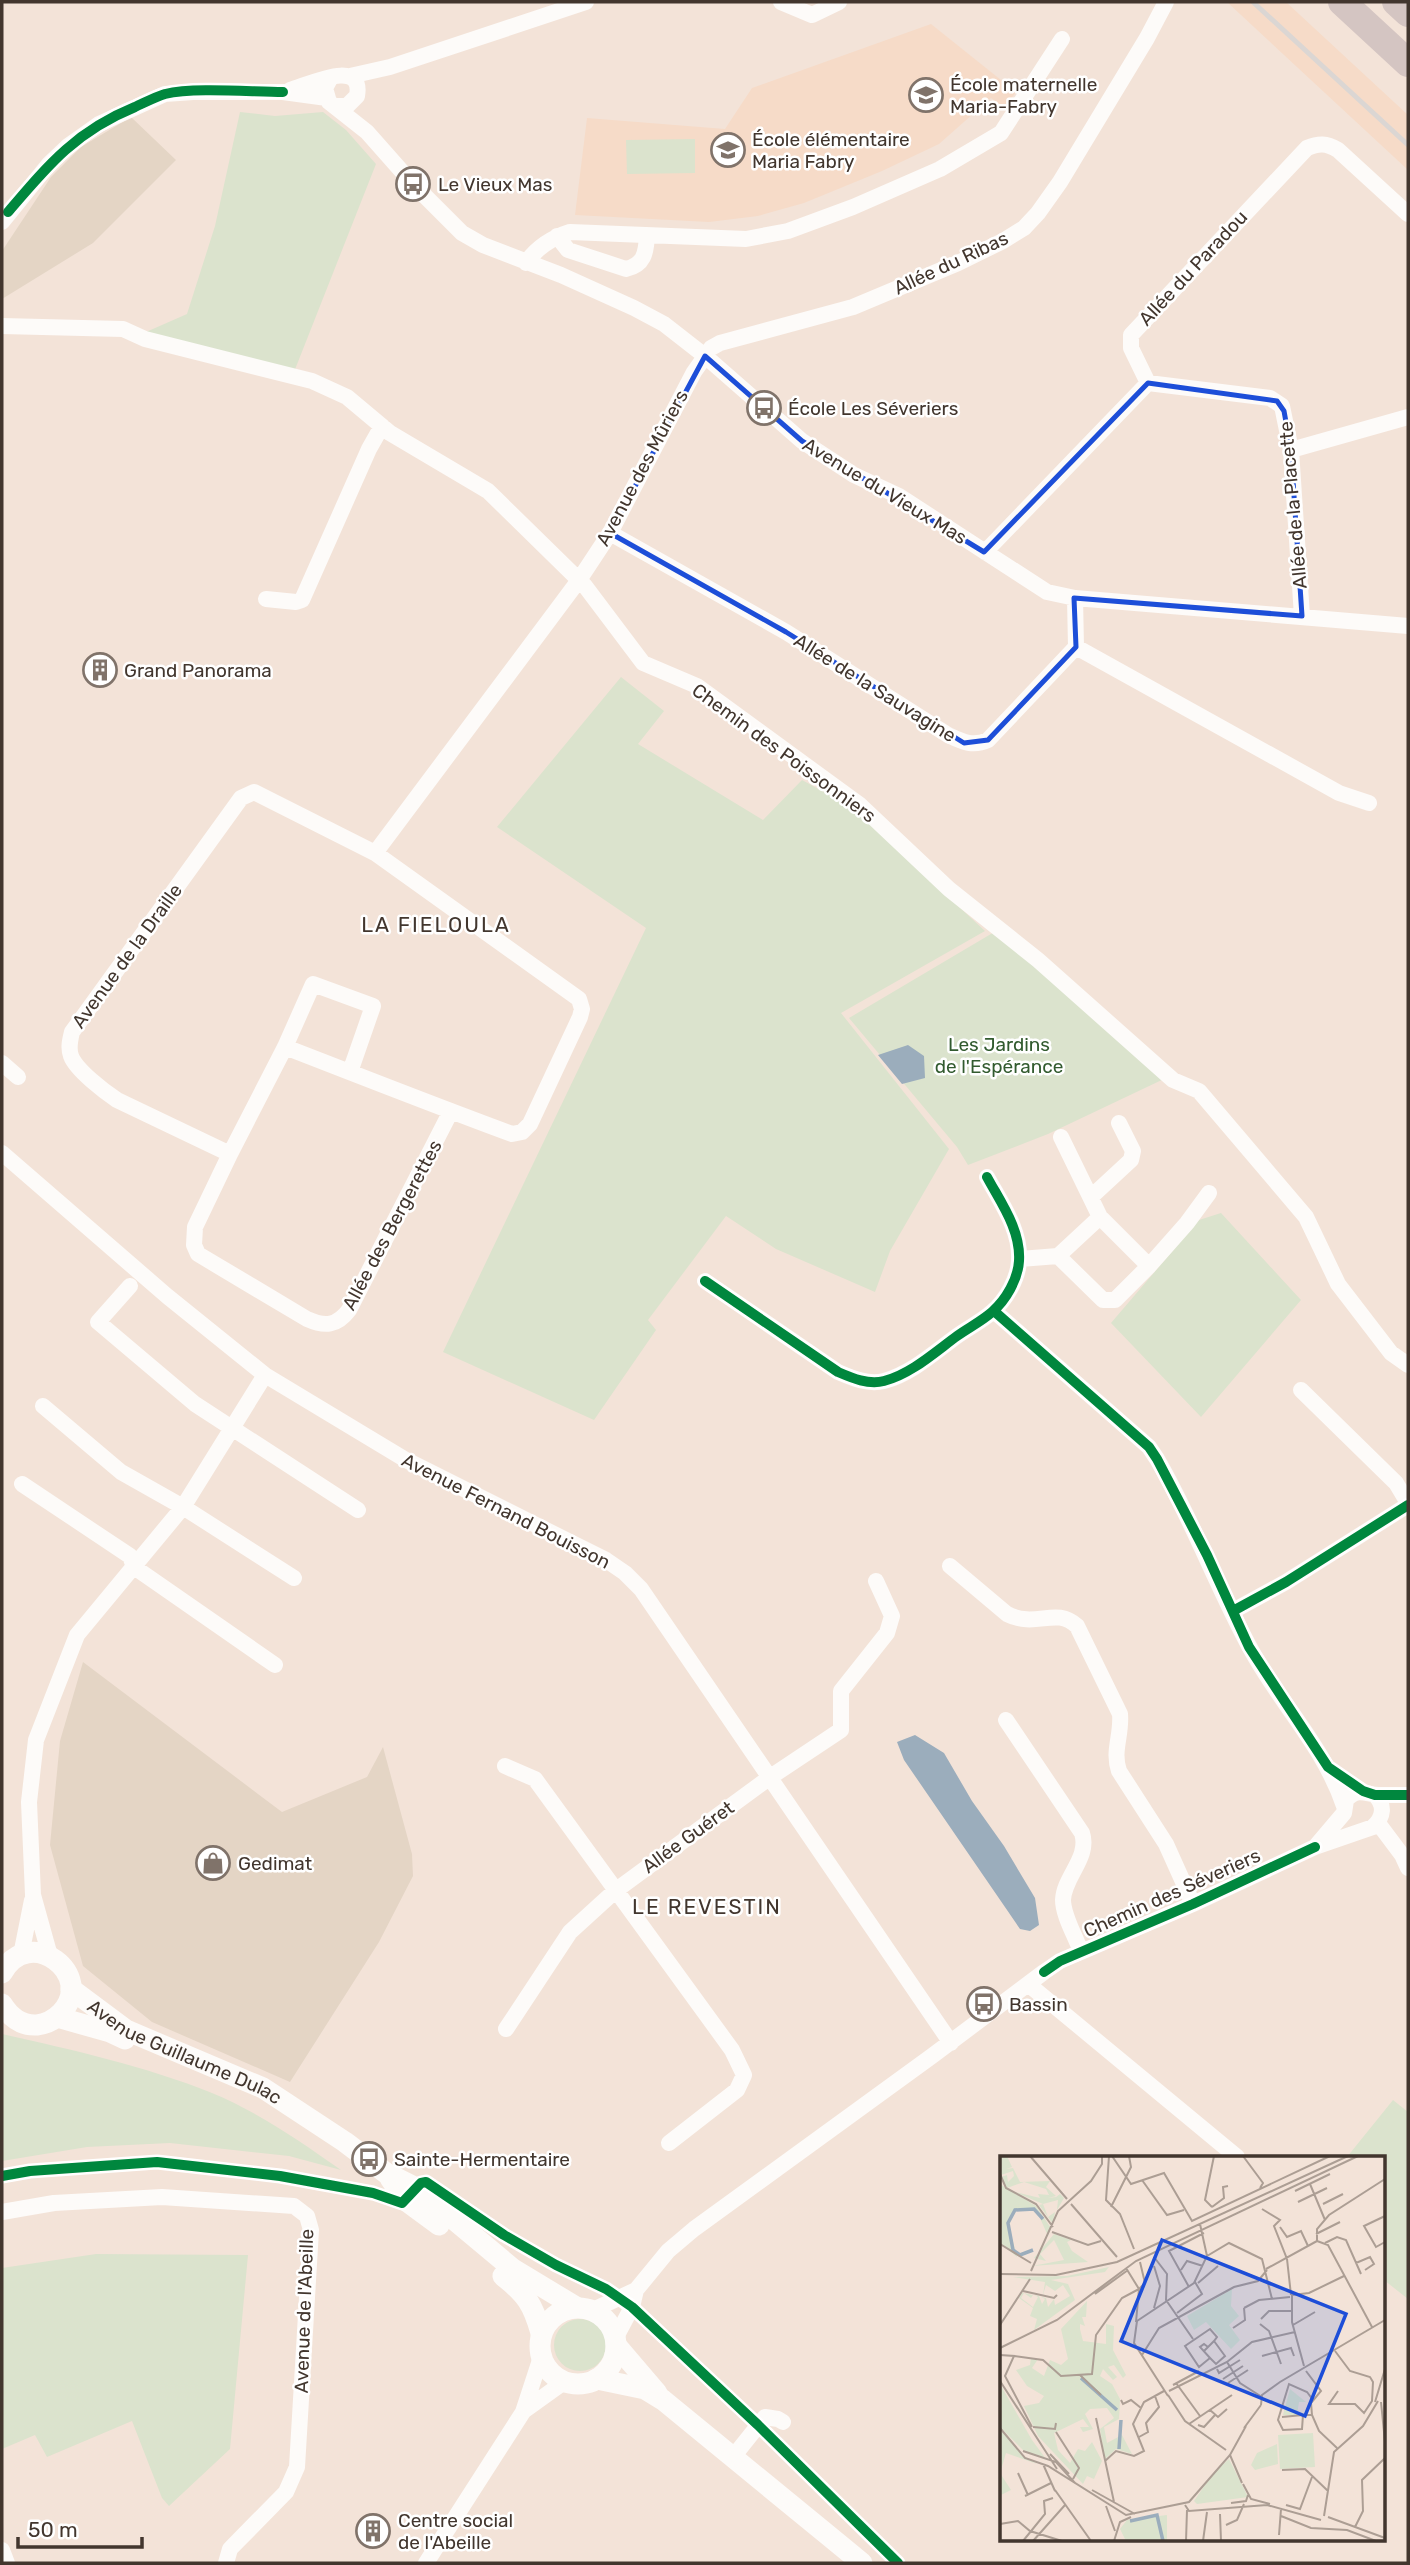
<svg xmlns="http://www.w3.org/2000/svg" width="1410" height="2565" font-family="Rubik,sans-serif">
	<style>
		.commercial { fill: #e4d5c5 }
		.built { fill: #f6dbc8 }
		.green { fill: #dbe3cd }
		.water { fill: #9badbc }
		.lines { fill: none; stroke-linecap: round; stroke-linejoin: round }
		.minor { stroke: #fdfbf9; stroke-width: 16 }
		.secondary { stroke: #fdfbf9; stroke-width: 21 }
		.motorway { stroke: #d4c5c2; stroke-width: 28 }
		.rail { stroke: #dbd6d3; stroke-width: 5 }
		.cycleway-casing { stroke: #fff; stroke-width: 15 }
		.cycleway { stroke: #00873e; stroke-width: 10 }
		.marked { fill: none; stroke: #1d4ed8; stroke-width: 5; stroke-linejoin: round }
		.labels { text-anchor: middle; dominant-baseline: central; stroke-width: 5; stroke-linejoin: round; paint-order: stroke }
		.poi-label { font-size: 19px; fill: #42362e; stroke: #fff; text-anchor: start }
		.street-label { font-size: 19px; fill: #42362e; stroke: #fff }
		.park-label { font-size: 19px; fill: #325b2f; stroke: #fff }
		.neighbourhood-label { font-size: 21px; letter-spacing: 2px; fill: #42362e; stroke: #fff }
		.inset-river { fill: none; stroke: #9badbc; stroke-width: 3.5 }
		.inset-road { fill: none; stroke: #ac9e94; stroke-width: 2 }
		.view { fill: #1d4ed8; fill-opacity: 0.15; stroke: #1d4ed8; stroke-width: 3.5 }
		.inset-edge { fill: none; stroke: #42362e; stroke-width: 3.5 }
	</style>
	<rect width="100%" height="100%" fill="#f3e3d8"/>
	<path class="commercial" d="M 131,117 L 176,160 L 93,243 L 2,299 L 2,251 L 51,177 L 81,147 Z
		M 83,1662 L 282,1812 L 367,1777 L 383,1747 L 412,1854 L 413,1876 L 379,1942 L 290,2082 L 152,2022 L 83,1966 L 50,1845 L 60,1741 Z"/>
	<path class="built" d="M 1227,2 L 1286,2 L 1408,115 L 1408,170 Z
		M 931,24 L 1016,92 L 1004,108 L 991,98 L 939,144 L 882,171 L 804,203 L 758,216 L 709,222 L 575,215 L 587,118 L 725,129 L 752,88 Z"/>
	<path class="green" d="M 240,112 L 275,116 L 323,112 L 346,130 L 376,164 L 294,372 L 146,332 L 187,314 L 215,226 Z
		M 695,139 L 695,173 L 627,174 L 626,140 Z
		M 621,677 L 664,711 L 638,744 L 763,820 L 802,780 L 853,808 L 985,931 L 841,1013 L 949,1149 L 890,1251 L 875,1292 L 776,1249 L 726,1216 L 648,1320 L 656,1330 L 594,1420 L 443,1352 L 646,928 L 497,827 Z
		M 996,931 L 1166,1078 L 1048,1134 L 968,1165 L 957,1147 L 849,1018 Z
		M 1221,1213 L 1301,1300 L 1201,1417 L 1111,1323 L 1199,1220 Z
		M 2,2034 C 73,2050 145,2066 212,2093 C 258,2112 301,2142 341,2170 L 289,2156 L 170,2143 L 87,2147 L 2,2161 Z
		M 1393,2100 L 1408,2112 L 1408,2299 L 1384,2280 L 1384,2157 L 1347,2157 Z
		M 96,2254 L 248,2255 L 230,2449 L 169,2506 L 162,2498 L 132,2421 L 47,2457 L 35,2435 L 2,2449 L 2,2268 Z
		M554 2345a26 26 0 1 1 52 0a26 26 0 1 1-52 0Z"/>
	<path class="water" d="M 908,1045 L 924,1056 L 925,1078 L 902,1084 L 878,1055 Z
		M 915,1735 L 944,1753 L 972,1801 L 1004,1846 L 1035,1898 L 1039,1925 L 1030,1931 L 1020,1929 L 904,1760 L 897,1742 Z"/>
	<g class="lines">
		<path class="minor" d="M 781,2 L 812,15 L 839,2
			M 350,76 L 390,67 L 586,2
			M 330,79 L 325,88 L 329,102 L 367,132 L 413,184 L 462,233 L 483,245 L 561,275 L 634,308 L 664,324 L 705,356 L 802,441 L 854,475 L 899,496 L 1047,592 L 1075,598 L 1408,626
			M 290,90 C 308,85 364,57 357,96 L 347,106 L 337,106
			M 2,222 L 49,164 L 68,146 L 99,124 L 165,94 L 193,92 L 283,92 L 327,98
			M 557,236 L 568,250 L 626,269 C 644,265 646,253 647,236
			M 526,263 C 537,247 551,238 570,232 L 746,239 L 788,231 L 853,207 L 940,169 L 1001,133 L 1062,39
			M 2,326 L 123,329 L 145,339 L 312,381 L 347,397 L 390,433 L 488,491 L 585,586 L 643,663 L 697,686 L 860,805 L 949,889 L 1038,960 L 1173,1080 L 1199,1091 L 1306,1217 L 1338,1284 L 1391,1353 L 1408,1365
			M 1148,383 L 1270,398 L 1282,406 L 1291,450 L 1302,616
			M 1291,450 L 1408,417
			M 610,533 L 786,632 L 948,735 C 963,742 973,747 988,740 L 1076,647 L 1075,598
			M 985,552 L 1148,383 L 1131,348 L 1131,335 L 1307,148 C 1319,143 1326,143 1338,150 L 1408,214
			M 266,599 L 296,602 L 302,600 L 369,449 L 382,426
			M 1076,647 L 1339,793 L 1369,803
			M 375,853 L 579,580 L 610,533 L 694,372 L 711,348 L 720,343 L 853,307 L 958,263 L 1003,241 L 1024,228 L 1038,213 L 1060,182 L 1147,38 L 1166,2
			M 285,1047 C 360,1076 436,1106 512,1134 L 522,1132 L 530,1124 L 580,1017 L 582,1009 L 579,999 L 375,853 L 254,792 L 241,798 L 72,1032 C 70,1040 68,1048 71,1056 C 76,1070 105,1092 117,1100 L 230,1154 L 285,1047 L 313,984 L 373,1006 L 350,1072
			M 2,1063 L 18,1077
			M 2,1153 L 167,1296 L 265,1375 L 406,1460 L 606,1560 L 625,1573 L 641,1589 L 951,2043
			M 230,1154 L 195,1227 L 194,1245 L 198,1254 L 307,1319 C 325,1327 337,1326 349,1310 L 451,1111
			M 1091,1197 L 1131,1160 L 1133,1151 L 1119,1123
			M 1100,1217 L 1149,1266 L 1187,1223 L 1209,1193
			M 1058,1256 L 1103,1300 L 1115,1300 L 1149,1266
			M 1020,1259 L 1058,1256 L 1100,1217 L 1061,1137
			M 705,1281 L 838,1372 C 852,1378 868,1385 884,1381 C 911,1374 935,1352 957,1336 C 968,1328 982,1321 992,1312 C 1006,1300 1018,1279 1019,1261 C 1021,1230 1001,1203 987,1177
			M 130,1286 L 98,1322 L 195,1404 L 358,1510
			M 994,1311 L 1149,1447 L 1157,1459 C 1192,1519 1216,1585 1249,1646 C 1278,1701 1324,1746 1344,1806
			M 1301,1390 L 1396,1483 L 1408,1503
			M 43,1406 L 121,1472 L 183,1507 L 294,1578
			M 22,1484 L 130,1556 L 134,1567 L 275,1665
			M 950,1566 L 1007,1614 C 1037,1629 1055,1606 1077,1626 L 1120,1714 C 1122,1735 1112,1751 1119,1771 L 1166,1844 L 1193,1904
			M 1233,1611 L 1286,1582 L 1408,1505
			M 1006,1720 L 1082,1833 C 1090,1858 1064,1876 1063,1900 C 1063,1916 1076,1937 1081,1952
			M 505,1766 L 535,1779 L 732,2050 L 744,2075 L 737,2090 L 669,2143
			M 1378,1823 L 1402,1855 L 1408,1868
			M 1316,1846 L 1344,1813 L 1346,1800 C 1358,1787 1365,1794 1378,1795 C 1388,1795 1398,1795 1408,1795
			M 21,1955 L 32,1900
			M 50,1956 L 33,1895 L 29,1802 L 36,1740 L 77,1635 L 183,1507 L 265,1375
			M 1028,1984 L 1237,2157
			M 506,2029 L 570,1932 L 615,1891 L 769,1778 L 841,1730 L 841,1691 L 887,1633 L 892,1616 L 876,1581
			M 2,2212 L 54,2203 L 162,2197 L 294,2206 L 307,2216 L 311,2230 L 297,2467 L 286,2492 L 230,2549 L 226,2563
			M 593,2310 L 636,2290 L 668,2251 L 694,2229 L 932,2056 L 1044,1972 L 1060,1961 L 1193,1904 L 1315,1847 L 1373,1827 C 1384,1817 1385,1805 1375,1795
			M 616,2337 L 632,2307 L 636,2290
			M 525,2410 L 564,2382
			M 733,2457 L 765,2417 L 778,2419 L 783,2422
			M 2,2550 L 7,2563
			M 426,2563 L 523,2412 L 541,2357"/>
		<g class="secondary">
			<path d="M 2,1973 C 29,1923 97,1975 61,2013 C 54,2020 46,2024 37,2025 C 21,2026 10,2017 2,2004"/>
			<path id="s1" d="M 71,1989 L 126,2030 L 263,2088 L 345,2142 L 386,2173 L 416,2188 L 513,2269 L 576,2307"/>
			<path d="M 57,2017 L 110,2032 L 125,2039"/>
			<path d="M 390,2178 L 405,2200 L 439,2225"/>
			<path d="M 503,2276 C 526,2294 533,2304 541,2333"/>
			<circle cx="578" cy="2346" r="38"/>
			<path d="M 616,2345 L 657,2393"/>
			<path d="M 597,2379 L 645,2389 L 663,2400 L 862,2563"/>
		</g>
		<path class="motorway" d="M 1342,2 L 1408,63
			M 1396,2 L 1408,13"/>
		<path class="rail" d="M 1253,2 L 1408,145"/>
		<g class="cycleway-casing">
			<path id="cycleway" d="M 8,212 C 48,165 76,131 135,107 C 144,103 155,97 165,94 C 195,87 251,92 283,92
				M 705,1281 L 838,1372 C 852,1378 868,1385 884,1381 C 911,1374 935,1352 957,1336 C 968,1328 982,1321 992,1312 C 1006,1300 1018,1279 1019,1261 C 1021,1230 1001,1203 987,1177
				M 994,1311 L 1149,1447 L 1157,1459 L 1207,1555 L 1249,1647 L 1328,1767 L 1363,1791 L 1375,1795 L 1408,1795
				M 1233,1611 L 1286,1582 L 1408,1505
				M 1044,1972 L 1060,1961 L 1193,1904 L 1315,1847
				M 2,2176 L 30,2171 L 157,2162 L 280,2176 L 373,2193 L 402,2203 L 421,2183 L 426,2182 L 504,2235 L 556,2265 L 606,2289 L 632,2307 L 758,2425 L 898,2563"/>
		</g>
		<use href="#cycleway" class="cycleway"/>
	</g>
	<path class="marked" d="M 705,356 L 802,441 L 984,552 L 1148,383 L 1277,401 L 1284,411 L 1291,450 L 1302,616 L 1074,598 L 1076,647 L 988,740 L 964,743 L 786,632 L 610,533 Z"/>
	<defs>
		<g id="school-ring" transform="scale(1.75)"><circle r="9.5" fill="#fff" stroke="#80736a" stroke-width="1.5"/><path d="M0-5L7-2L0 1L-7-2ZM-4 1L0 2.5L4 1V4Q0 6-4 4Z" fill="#80736a"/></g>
		<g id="bus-ring" transform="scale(1.75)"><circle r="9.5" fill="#fff" stroke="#80736a" stroke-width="1.5"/><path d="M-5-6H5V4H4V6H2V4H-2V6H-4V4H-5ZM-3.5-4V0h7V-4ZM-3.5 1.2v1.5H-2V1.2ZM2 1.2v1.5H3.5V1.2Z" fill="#80736a"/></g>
		<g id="building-ring" transform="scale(1.75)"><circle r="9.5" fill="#fff" stroke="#80736a" stroke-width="1.5"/><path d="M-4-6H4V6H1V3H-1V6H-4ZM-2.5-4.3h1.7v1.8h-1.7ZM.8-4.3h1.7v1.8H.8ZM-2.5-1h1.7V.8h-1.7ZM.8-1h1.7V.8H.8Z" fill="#80736a"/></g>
		<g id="shop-ring" transform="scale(1.75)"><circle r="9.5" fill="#fff" stroke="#80736a" stroke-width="1.5"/><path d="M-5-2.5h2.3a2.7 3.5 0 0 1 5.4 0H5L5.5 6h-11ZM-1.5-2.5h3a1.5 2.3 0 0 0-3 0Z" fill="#80736a"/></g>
	</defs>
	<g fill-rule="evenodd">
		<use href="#school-ring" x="926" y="95"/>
		<use href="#school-ring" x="728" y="150"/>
		<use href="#bus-ring" x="413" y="184"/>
		<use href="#bus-ring" x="764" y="408"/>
		<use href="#building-ring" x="100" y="670"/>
		<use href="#shop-ring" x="213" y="1863"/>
		<use href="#bus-ring" x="984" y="2004"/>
		<use href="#bus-ring" x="369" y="2159"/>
		<use href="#building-ring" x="373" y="2531"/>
	</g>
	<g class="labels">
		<g class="poi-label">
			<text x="950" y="84">École maternelle<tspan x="950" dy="22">Maria-Fabry</tspan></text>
			<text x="752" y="139">École élémentaire<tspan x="752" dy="22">Maria Fabry</tspan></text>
			<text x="438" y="184">Le Vieux Mas</text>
			<text x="788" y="408">École Les Séveriers</text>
			<text x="124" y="670">Grand Panorama</text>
			<text x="238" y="1863">Gedimat</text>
			<text x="1009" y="2004">Bassin</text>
			<text x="394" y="2159">Sainte-Hermentaire</text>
			<text x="398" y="2520">Centre social<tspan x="398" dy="22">de l'Abeille</tspan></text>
		</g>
		<g class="street-label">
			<text transform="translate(951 263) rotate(-25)">Allée du Ribas</text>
			<text transform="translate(1193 268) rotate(-47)">Allée du Paradou</text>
			<text transform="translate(642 468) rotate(-62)">Avenue des Mûriers</text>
			<text transform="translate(885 491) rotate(31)">Avenue du Vieux Mas</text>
			<text transform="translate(1293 505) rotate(-95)">Allée de la Placette</text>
			<text transform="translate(875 688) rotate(32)">Allée de la Sauvagine</text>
			<text transform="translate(784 753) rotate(36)">Chemin des Poissonniers</text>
			<text transform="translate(127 956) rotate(-54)">Avenue de la Draille</text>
			<text transform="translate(392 1225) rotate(-62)">Allée des Bergerettes</text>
			<text transform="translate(506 1511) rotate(27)">Avenue Fernand Bouisson</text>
			<text transform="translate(688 1837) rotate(-36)">Allée Guéret</text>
			<text transform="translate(1172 1893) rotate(-24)">Chemin des Séveriers</text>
			<text stroke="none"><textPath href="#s1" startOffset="131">Avenue Guillaume Dulac</textPath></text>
			<text transform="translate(304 2311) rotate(-88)">Avenue de l'Abeille</text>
		</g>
		<g class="park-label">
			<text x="999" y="1044">Les Jardins<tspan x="999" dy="22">de l'Espérance</tspan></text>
		</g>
		<g class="neighbourhood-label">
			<text x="436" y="924">LA FIELOULA</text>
			<text x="707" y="1906">LE REVESTIN</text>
		</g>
	</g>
	<g transform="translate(1000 2156)">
		<rect width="385" height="385" fill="#f3e3d8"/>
		<path d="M 0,0 L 7,0 L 12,11 L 6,13 L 13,12 L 20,26 L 50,25 L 46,31 L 56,40 L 48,42 L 56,41 L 60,38 L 64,42 L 57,54 L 58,44 L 43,48 L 48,61 L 55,56 L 53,68 L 39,49 L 43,48 L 15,36 L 40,42 L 38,38 L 49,39 L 46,33 L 24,26 L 7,32 L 1,21 L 7,19 L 8,26 L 14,20 L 13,15 L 1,19 ZM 0,28 L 36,50 L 51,72 L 48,80 L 36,53 L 13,54 L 8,67 L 17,101 L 0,87 ZM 54,78 L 71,84 L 67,86 L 72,95 L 88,106 L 32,110 L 64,104 L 54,84 L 40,98 L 46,105 L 34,102 ZM 109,111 L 105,116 L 51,124 L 68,128 L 75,144 L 34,174 L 37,163 L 30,160 L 33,152 L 19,142 L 22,137 L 24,137 L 33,139 L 31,142 L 24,137 L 21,142 L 33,151 L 38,141 L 34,139 L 39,140 L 42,148 L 45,143 L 41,141 L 46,142 L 48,151 L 54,143 L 55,149 L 70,140 L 63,129 L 55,135 L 46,129 L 43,139 L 45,126 L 13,121 L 67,120 ZM 232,133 L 231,150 L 239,160 L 229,169 L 240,184 L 231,193 L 206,166 L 194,174 L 187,160 ZM 87,145 L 86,161 L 82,161 L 85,170 L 80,168 L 80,173 L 83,185 L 106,188 L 106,168 L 114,170 L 113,194 L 126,219 L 123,222 L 114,209 L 108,211 L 117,221 L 113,224 L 103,213 L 100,220 L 112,228 L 120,243 L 119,263 L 104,271 L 107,287 L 122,279 L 132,298 L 116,293 L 105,303 L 100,273 L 114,262 L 107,252 L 90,253 L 85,258 L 93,273 L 83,276 L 80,271 L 89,271 L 83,263 L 54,277 L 58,294 L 70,307 L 78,293 L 85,295 L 92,286 L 102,305 L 94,323 L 87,320 L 83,328 L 38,280 L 24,250 L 39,247 L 44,240 L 27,230 L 16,214 L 30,209 L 31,202 L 38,203 L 32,212 L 44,220 L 50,204 L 61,209 L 68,203 L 61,173 ZM 0,228 L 32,284 L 46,303 L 25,296 L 0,271 ZM 290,233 L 306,246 L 299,246 L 297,259 L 283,259 ZM 0,273 L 22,299 L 37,308 L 6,297 L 0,317 L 11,334 L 1,339 L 0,338 ZM 313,277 L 315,311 L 280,313 L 278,279 ZM 277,288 L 278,308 L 255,314 L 251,309 L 257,297 ZM 229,303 L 248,341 L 197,348 L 194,345 L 214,316 ZM 167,359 L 167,385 L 126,385 L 120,373 L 127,364 Z" fill="#dbe3cd"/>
		<path class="inset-river" d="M 33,94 L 20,99 L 13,94 L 8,67 L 15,54 L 34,53 L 43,63M 81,222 L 117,254M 119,293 L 121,264M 130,365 L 157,359 L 163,385"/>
		<path class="inset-road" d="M 30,0 L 67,43M 109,0 L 106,44 L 120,58 L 134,93M 112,0 L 131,28 L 164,17 L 192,65 L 330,0M 243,0 L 263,27 L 260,32M 0,18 L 6,32 L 36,48 L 53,71M 142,24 L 167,59 L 184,54M 310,28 L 325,64M 295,35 L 330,18M 298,46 L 327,32M 71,48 L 117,101M 323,48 L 343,38M 111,51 L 131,11 L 129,0M 212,51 L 205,44 L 214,0M 212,51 L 224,42 L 223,31 L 228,30M 262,53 L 280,64 L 274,70 L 287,103 L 291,139M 385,60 L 364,70 L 376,91 L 385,86M 280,71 L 287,81 L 301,75 L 308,90M 52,76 L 88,89 L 101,85M 316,78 L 340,66M 317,85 L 328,89 L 372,171M 317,85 L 317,73 L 329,59 L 385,23M 325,87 L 337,81 L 346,84 L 361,118M 0,88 L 31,107M 207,100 L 229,87 L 262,103 L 272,143M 154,101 L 167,118 L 166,144 L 193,183M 356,107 L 370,101 L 374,108 L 365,114M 126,112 L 139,133M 266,113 L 317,85M 181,114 L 187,105 L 203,110M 31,115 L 58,55 L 91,25 L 102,8 L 102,0M 0,118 L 56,119 L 117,106 L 348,0M 198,127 L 218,110M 189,131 L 169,95 L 204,77M 23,135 L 54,142 L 57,139M 95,138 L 128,114M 292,139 L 292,166 L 304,210M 292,139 L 309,137 L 344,120M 154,152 L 160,130 L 154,110M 244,152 L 259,144 L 290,141M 177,157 L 202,138 L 195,126M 261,163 L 269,155 L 292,155M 137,165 L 194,127 L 207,100 L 200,68M 137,165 L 134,187 L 168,240M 136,166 L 139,133 L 145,127 L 140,106M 260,168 L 269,175 L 281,208M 0,169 L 30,123M 293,169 L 315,156M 233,172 L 245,164 L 244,152M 0,192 L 57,164 L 136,105 L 358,0M 204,195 L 214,185 L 217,181 L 210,173 L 185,190 L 199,211 L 210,202 L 200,191 L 204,188 L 208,191M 335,195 L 350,215 L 370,221 L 373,226 L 372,245 L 364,257 L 355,248 L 329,248 L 338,235M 0,199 L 14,200 L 5,220 L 32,271M 142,199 L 159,172 L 234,131 L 258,125 L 267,114M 14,200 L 43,204 L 61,220 L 92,218 L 96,179 L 122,142 L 139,133M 262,200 L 291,192 L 294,200M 210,202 L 216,208 L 225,200 L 214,185M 227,206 L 240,227 L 262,241M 217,213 L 219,217 L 240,204M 306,215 L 321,235 L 311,247 L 312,259 L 319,275 L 337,292M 80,219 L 101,239M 223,223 L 243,210M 0,225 L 57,313M 176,227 L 200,260M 228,227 L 248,214M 173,229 L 199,215M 169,235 L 227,206 L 252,186 L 295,176M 168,239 L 185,265 L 226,294M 121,244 L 123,248 L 131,244 L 141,252M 375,246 L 385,213M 381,246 L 385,286M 261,249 L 262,239 L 280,226 L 385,164M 210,254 L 218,261 L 227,253M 312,259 L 303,259 L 302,273 L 283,274 L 278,264 L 289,228 L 307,236 L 313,244M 282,261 L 303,259M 96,262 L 114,346M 189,268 L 232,239M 198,269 L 204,271 L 215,259M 33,271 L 55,273 L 56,267M 0,272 L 25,302 L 48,310 L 126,359 L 189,346 L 230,299 L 246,270M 244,272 L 261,249M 56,276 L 79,312 L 73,323M 139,281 L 148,276 L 146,267 L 159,251 L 155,240M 23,295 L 56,306 L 75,327M 50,298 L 69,318M 230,299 L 242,327M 105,305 L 116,295 L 134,300 L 144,295 L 133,268 L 144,246 L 164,235M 43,308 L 55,335M 282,314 L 305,313 L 328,335M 18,317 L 28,339M 243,328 L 251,343 L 270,348M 55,334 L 91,385M 92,334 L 135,358M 25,340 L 51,327M 231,347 L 246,345 L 248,339M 185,349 L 189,355 L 267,349 L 321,364M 286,349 L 300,353 L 312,321M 106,350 L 115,375M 220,358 L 221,385M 281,360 L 311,372 L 347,374 L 376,385M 324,360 L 334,296 L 363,270 L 378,245M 328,361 L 385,382M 0,368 L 18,365 L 30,375 L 62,385M 226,369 L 237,364 L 244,348M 355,371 L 363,355 L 362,324 L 385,302M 279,379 L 281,353M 23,385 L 45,358 L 44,345 L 53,342M 33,385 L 65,349M 114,385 L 120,366 L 131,361M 186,385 L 187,354M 203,385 L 207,356"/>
		<path class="view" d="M 162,84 L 346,158 L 305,260 L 121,185 Z"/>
		<rect width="385" height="385" class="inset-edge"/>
	</g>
	<rect width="1410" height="2565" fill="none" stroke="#42362e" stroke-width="7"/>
	<path d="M18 2537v10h124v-10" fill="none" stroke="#42362e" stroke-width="3.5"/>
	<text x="28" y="2537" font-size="21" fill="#42362e" stroke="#ffffff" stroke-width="5" paint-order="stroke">50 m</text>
</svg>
